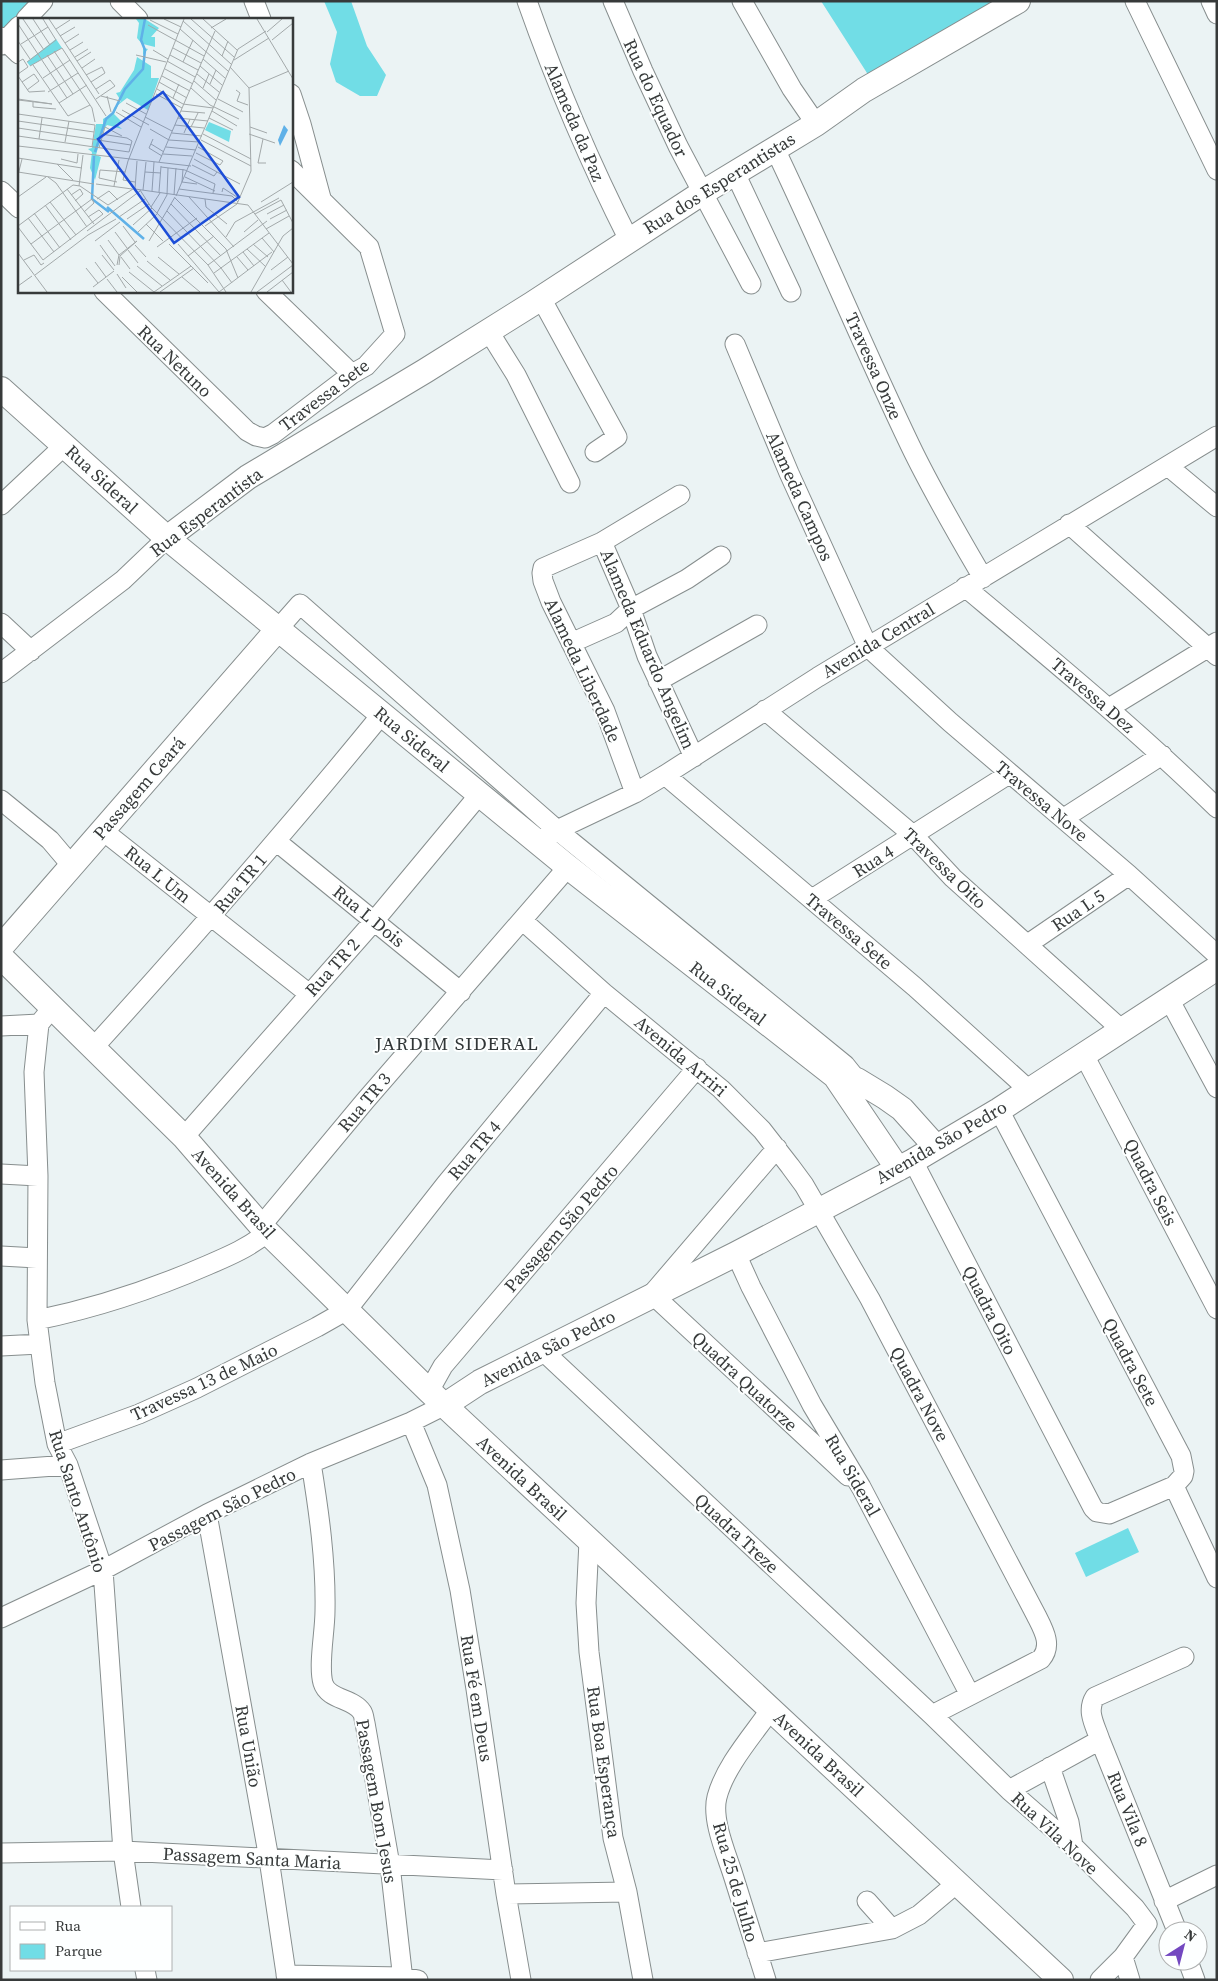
<svg xmlns="http://www.w3.org/2000/svg" width="1218" height="1981" font-family="'Source Serif 4',serif">
	<style>
		.green { fill: #71dde6 }
		.lines { fill: none; stroke-linecap: round; stroke-linejoin: round }
		.minor-casing { stroke: #878e8e; stroke-width: 21 }
		.major-casing { stroke: #878e8e; stroke-width: 26 }
		.minor { stroke: #fff; stroke-width: 19 }
		.major { stroke: #fff; stroke-width: 24 }
		.labels { text-anchor: middle; dominant-baseline: central; stroke-width: 4; stroke-linejoin: round; paint-order: stroke }
		.street-label { font-size: 18px; fill: #373a3a; stroke: #fdffff }
		.neighbourhood-label { font-size: 19px; letter-spacing: 1px; fill: #303637; stroke: #fdffff }
		.inset-river { fill: none; stroke: #5fb1e8; stroke-width: 2.5 }
		.inset-road { fill: none; stroke: #a3a9aa; stroke-width: 1 }
		.view { fill: #1d4ed8; fill-opacity: 0.15; stroke: #1d4ed8; stroke-width: 2.5 }
		.inset-edge { fill: none; stroke: #373a3a; stroke-width: 2.5 }
	</style>
	<rect width="100%" height="100%" fill="#ebf3f4"/>
	<path class="green" d="M 1,1 L 39,1 L 1,39 Z
		M 324,1 L 351,1 L 367,46 L 386,75 L 377,96 L 360,96 L 336,82 L 330,64 L 337,32 Z
		M 821,1 L 1009,1 L 874,84 Z
		M 1128,1528 L 1139,1552 L 1086,1577 L 1075,1553 Z"/>
	<g class="lines">
		<g class="minor-casing">
			<path id="minor" d="M 120,1 L 138,19
				M 254,1 L 261,19
				M 527,1 C 556,83 590,163 629,240
				M 613,1 L 643,71 L 678,146 L 751,284
				M 742,1 L 792,89 L 816,124
				M 1135,1 L 1217,170
				M 1211,1 L 1217,14
				M 26,19 L 43,1
				M 1,37 L 19,54
				M 1,45 L 19,26
				M 291,94 L 301,124 L 321,198
				M 775,149 C 822,247 863,347 910,445 C 932,491 958,535 983,578
				M 735,173 L 791,292
				M 1,191 L 19,208
				M 104,291 L 247,431 L 256,436 L 265,438 L 273,434 L 352,374 L 366,366 L 395,334 L 369,247 L 291,170
				M 266,291 L 352,374
				M 541,298 L 617,437 L 595,452
				M 488,330 L 516,375 L 570,483
				M 735,344 L 789,473 L 868,647 L 950,722 L 1129,875 L 1217,955
				M 1169,467 L 1217,507
				M 1,505 L 65,445
				M 1069,524 L 1217,656
				M 602,542 L 631,609 L 647,656 L 694,757
				M 965,587 C 1051,659 1137,730 1217,808
				M 1,623 L 31,651
				M 278,629 L 300,604 L 557,830 L 845,1065 L 857,1080
				M 571,643 L 616,623 L 631,609 L 687,579 L 721,556
				M 1,673 L 123,580 L 167,538
				M 658,681 L 757,625
				M 1109,708 L 1217,642
				M 765,710 L 913,835 L 953,878 L 1122,1030
				M 665,775 L 915,987 L 1029,1090
				M 635,793 L 605,711 L 551,602 L 543,581 L 542,573 L 543,568 L 602,542 L 680,495
				M 1,800 L 50,840 L 72,866
				M 1064,818 L 1162,755
				M 102,830 L 308,993
				M 276,841 L 461,992
				M 538,841 L 557,830 L 635,793 L 665,775 L 818,677 L 1217,436
				M 812,899 L 1009,774
				M 523,921 L 604,993 L 721,1089 L 762,1130 L 790,1166 L 804,1185 L 870,1299 L 1036,1615 C 1043,1629 1053,1645 1041,1659 L 932,1715
				M 1028,944 L 1129,875
				M 1169,999 L 1217,1088
				M 52,1008 L 39,1024 L 34,1072 L 38,1176 L 37,1320 L 45,1383 L 57,1444 L 68,1465 L 103,1570 L 123,1851 L 131,1907
				M 1,1026 L 39,1024
				M 93,1048 C 192,939 289,828 382,714
				M 1084,1055 L 1217,1309
				M 184,1137 L 375,920 L 479,795
				M 777,1148 L 652,1294 L 848,1476
				M 913,1161 L 1093,1508 L 1097,1512 L 1109,1514 L 1174,1486 L 1183,1476 L 1184,1471 L 1181,1456 L 999,1110
				M 1,1174 L 38,1176
				M 261,1226 L 365,1101 L 568,867
				M 736,1254 L 751,1287 L 812,1405 L 861,1487 L 970,1695
				M 1,1256 L 37,1258
				M 37,1320 C 96,1308 153,1289 208,1265 C 229,1256 250,1247 268,1232
				M 1,1346 L 40,1344
				M 542,1350 L 932,1715 L 1009,1790 L 1073,1846 L 1135,1908 L 1147,1924 L 1123,1957 L 1130,1980
				M 429,1391 L 443,1366 L 697,1068
				M 411,1422 L 437,1485 L 460,1590 L 476,1689 L 506,1894 L 521,1980
				M 57,1444 L 139,1414 L 197,1388 L 317,1327 L 347,1310 L 445,1185 L 604,993
				M 311,1463 C 319,1512 326,1562 325,1611 C 325,1632 318,1665 323,1683 C 328,1700 353,1698 362,1712 C 364,1715 364,1720 365,1723 L 390,1865 L 403,1980
				M 1,1470 L 68,1465
				M 1174,1486 L 1217,1578
				M 207,1514 L 269,1859 L 287,1980
				M 589,1541 L 586,1603 L 589,1652 L 613,1838 L 627,1892 L 643,1980
				M 1,1618 L 103,1570 L 207,1514 L 311,1463 L 411,1422 L 445,1405
				M 1100,1740 C 1095,1725 1086,1711 1095,1697 L 1184,1657
				M 1050,1767 L 1069,1822 L 1073,1846
				M 1009,1790 L 1100,1740 L 1177,1931
				M 1,1853 L 123,1851 L 503,1870
				M 506,1894 L 627,1892
				M 867,1901 L 892,1929
				M 1164,1901 L 1217,1875
				M 757,1953 L 892,1929 L 919,1915 L 957,1883
				M 1188,1961 L 1195,1980
				M 145,1970 L 147,1980
				M 286,1975 L 403,1977 L 418,1980
				M 766,1980 C 755,1946 745,1912 734,1878 C 727,1855 711,1820 717,1797 C 725,1766 753,1735 771,1709
				M 1100,1980 L 1123,1957"/>
		</g>
		<g class="major-casing">
			<path id="major" d="M 1,389 L 167,538 L 568,867 L 835,1076 L 898,1169
				M 167,538 L 248,477 L 425,371 L 532,304 L 702,193 L 816,124 L 864,90 L 1018,1
				M 1,947 L 278,629
				M 1,957 L 184,1137 L 261,1226 L 429,1391 L 1061,1980
				M 835,1076 L 857,1080 L 885,1097 L 902,1109 L 936,1147
				M 445,1405 L 480,1382 L 736,1254 L 913,1161 L 999,1110 L 1217,968"/>
		</g>
		<use href="#minor" class="minor"/>
		<use href="#major" class="major"/>
	</g>
	<g class="labels">
		<g class="street-label">
			<text transform="translate(656 98) rotate(65)">Rua do Equador</text>
			<text transform="translate(575 122) rotate(67)">Alameda da Paz</text>
			<text transform="translate(719 183) rotate(-32)">Rua dos Esperantistas</text>
			<text transform="translate(175 361) rotate(44)">Rua Netuno</text>
			<text transform="translate(874 366) rotate(66)">Travessa Onze</text>
			<text transform="translate(324 395) rotate(-37)">Travessa Sete</text>
			<text transform="translate(102 479) rotate(43)">Rua Sideral</text>
			<text transform="translate(800 496) rotate(66)">Alameda Campos</text>
			<text transform="translate(206 512) rotate(-37)">Rua Esperantista</text>
			<text transform="translate(878 640) rotate(-31)">Avenida Central</text>
			<text transform="translate(648 649) rotate(67)">Alameda Eduardo Angelim</text>
			<text transform="translate(583 670) rotate(65)">Alameda Liberdade</text>
			<text transform="translate(1093 695) rotate(41)">Travessa Dez</text>
			<text transform="translate(412 739) rotate(40)">Rua Sideral</text>
			<text transform="translate(139 788) rotate(-49)">Passagem Ceará</text>
			<text transform="translate(1042 801) rotate(40)">Travessa Nove</text>
			<text transform="translate(873 861) rotate(-32)">Rua 4</text>
			<text transform="translate(945 868) rotate(44)">Travessa Oito</text>
			<text transform="translate(158 874) rotate(39)">Rua L Um</text>
			<text transform="translate(240 883) rotate(-50)">Rua TR 1</text>
			<text transform="translate(1078 910) rotate(-34)">Rua L 5</text>
			<text transform="translate(369 916) rotate(39)">Rua L Dois</text>
			<text transform="translate(849 931) rotate(40)">Travessa Sete</text>
			<text transform="translate(332 967) rotate(-48)">Rua TR 2</text>
			<text transform="translate(728 993) rotate(38)">Rua Sideral</text>
			<text transform="translate(681 1056) rotate(40)">Avenida Arriri</text>
			<text transform="translate(364 1102) rotate(-50)">Rua TR 3</text>
			<text transform="translate(941 1142) rotate(-30)">Avenida São Pedro</text>
			<text transform="translate(474 1150) rotate(-50)">Rua TR 4</text>
			<text transform="translate(1151 1182) rotate(63)">Quadra Seis</text>
			<text transform="translate(234 1193) rotate(48)">Avenida Brasil</text>
			<text transform="translate(561 1228) rotate(-49)">Passagem São Pedro</text>
			<text transform="translate(990 1310) rotate(63)">Quadra Oito</text>
			<text transform="translate(548 1348) rotate(-27)">Avenida São Pedro</text>
			<text transform="translate(1131 1362) rotate(62)">Quadra Sete</text>
			<text transform="translate(745 1381) rotate(43)">Quadra Quatorze</text>
			<text transform="translate(204 1382) rotate(-25)">Travessa 13 de Maio</text>
			<text transform="translate(920 1394) rotate(62)">Quadra Nove</text>
			<text transform="translate(853 1475) rotate(60)">Rua Sideral</text>
			<text transform="translate(522 1478) rotate(43)">Avenida Brasil</text>
			<text transform="translate(78 1501) rotate(72)">Rua Santo Antônio</text>
			<text transform="translate(222 1509) rotate(-27)">Passagem São Pedro</text>
			<text transform="translate(737 1533) rotate(43)">Quadra Treze</text>
			<text transform="translate(477 1698) rotate(81)">Rua Fé em Deus</text>
			<text transform="translate(249 1746) rotate(80)">Rua União</text>
			<text transform="translate(819 1754) rotate(43)">Avenida Brasil</text>
			<text transform="translate(604 1762) rotate(82)">Rua Boa Esperança</text>
			<text transform="translate(377 1801) rotate(80)">Passagem Bom Jesus</text>
			<text transform="translate(1128 1809) rotate(68)">Rua Vila 8</text>
			<text transform="translate(1055 1833) rotate(43)">Rua Vila Nove</text>
			<text transform="translate(252 1858) rotate(3)">Passagem Santa Maria</text>
			<text transform="translate(736 1882) rotate(74)">Rua 25 de Julho</text>
		</g>
		<g class="neighbourhood-label">
			<text x="457" y="1043">JARDIM SIDERAL</text>
		</g>
	</g>
	<g transform="translate(18 18)">
		<rect width="275" height="275" fill="#ebf3f4"/>
		<path d="M 118,1 L 127,1 L 141,10 L 133,19 L 137,19 L 137,29 L 125,26 L 126,30 L 130,31 L 125,37 L 125,27 L 119,20 L 121,5 ZM 38,21 L 44,30 L 12,48 L 9,44 ZM 119,39 L 133,48 L 133,60 L 141,60 L 130,92 L 109,80 L 100,87 L 96,96 L 104,104 L 98,106 L 104,111 L 89,107 L 85,112 L 78,137 L 83,139 L 77,162 L 72,150 L 74,134 L 70,131 L 74,130 L 78,106 L 85,106 L 85,101 L 95,95 L 96,90 L 103,83 L 98,75 L 102,74 L 116,52 ZM 191,104 L 213,113 L 211,124 L 187,112 Z" fill="#71dde6"/>
		<path d="M 266,107 L 270,112 L 262,128 L 260,122 Z" fill="#5fb1e8"/>
		<path class="inset-river" d="M 77,134 L 88,101 L 95,95 L 107,71 L 125,51 L 127,32 L 123,22 L 127,1M 76,138 L 74,181 L 91,194M 89,189 L 126,221"/>
		<path class="inset-road" d="M 5,1 L 26,32M 15,1 L 32,27M 31,1 L 81,76M 146,1 L 163,9M 173,1 L 216,39M 185,1 L 219,32M 239,1 L 275,61M 132,2 L 160,16M 165,3 L 213,46M 0,6 L 49,80M 130,7 L 186,38M 193,10 L 208,1M 38,11 L 52,2M 162,11 L 210,53M 249,14 L 264,1M 42,18 L 57,9M 254,22 L 275,5M 0,23 L 12,41M 47,25 L 61,16M 3,26 L 30,9M 155,30 L 183,45M 52,32 L 65,24M 135,32 L 150,41M 36,33 L 74,90 L 77,104M 29,37 L 55,76M 118,37 L 148,44M 152,37 L 180,52M 204,38 L 210,23M 57,39 L 70,31M 185,41 L 207,60M 216,42 L 251,20M 59,43 L 73,34M 149,43 L 177,59M 0,44 L 5,41 L 10,49 L 0,56M 9,44 L 38,22 L 25,1M 165,44 L 175,22M 15,47 L 50,98 L 72,87M 12,48 L 44,30 L 88,98M 182,48 L 204,67M 212,49 L 231,70M 64,50 L 77,41M 147,51 L 175,66M 179,56 L 201,74M 68,57 L 84,49 L 87,55 L 73,64M 0,58 L 11,74 L 27,73M 144,58 L 172,73M 25,60 L 52,42M 176,63 L 198,82M 4,64 L 16,56 L 21,63 L 9,72M 141,64 L 169,80M 192,66 L 198,52M 173,70 L 192,87 L 221,101M 185,70 L 191,56M 231,70 L 271,53M 139,71 L 165,86 L 195,90M 218,72 L 222,75 L 219,83 L 230,87M 30,74 L 60,55M 138,76 L 164,90M 83,78 L 102,83M 89,78 L 93,94M 155,80 L 161,66M 0,81 L 34,86 L 0,82M 78,81 L 97,68 L 92,62 L 78,71M 200,81 L 225,94M 15,84 L 15,89 L 38,91M 41,85 L 69,67M 108,85 L 128,96M 104,92 L 131,107M 163,93 L 187,95M 194,93 L 219,108M 98,94 L 123,109M 0,96 L 77,107 L 74,129M 127,99 L 154,113M 160,100 L 190,103M 191,100 L 215,112M 0,103 L 76,114M 157,107 L 186,110M 173,109 L 180,95M 232,109 L 249,115M 0,110 L 113,127M 132,111 L 151,122 L 181,124M 154,115 L 184,118M 166,115 L 172,101M 185,116 L 233,141M 231,116 L 257,125M 0,118 L 111,134 L 114,123 L 109,120 L 83,116M 21,121 L 24,100M 135,121 L 131,130 L 144,138M 245,121 L 240,145 L 248,145M 183,122 L 233,148M 47,124 L 51,103M 133,126 L 146,134M 0,128 L 173,148M 148,129 L 178,132M 81,130 L 87,109 L 104,118M 178,135 L 202,147 L 205,143 L 180,129M 145,136 L 174,138M 0,140 L 64,150M 43,141 L 59,145 L 60,136M 110,143 L 105,162 L 117,164M 110,143 L 166,1M 119,143 L 117,171 L 230,187 L 275,246M 141,144 L 197,13M 39,146 L 55,162M 174,147 L 196,158 L 199,154 L 176,141M 143,149 L 167,152 L 197,166 L 195,175M 165,151 L 164,164 L 179,166M 0,154 L 76,166M 127,154 L 143,155M 199,154 L 222,166M 0,157 L 4,141M 30,159 L 38,165 L 69,209M 167,159 L 197,173M 99,164 L 81,160 L 82,152 L 107,154M 78,166 L 114,171M 61,168 L 65,137M 96,168 L 101,142M 49,171 L 76,206M 161,171 L 214,178 L 220,184M 122,172 L 133,189 L 190,247 L 208,274M 125,172 L 128,144M 134,173 L 136,144M 141,174 L 143,148M 204,174 L 205,170 L 222,181M 53,177 L 62,171 L 65,176 L 57,183M 156,177 L 158,150M 158,178 L 220,31 L 248,13M 0,179 L 28,159M 171,179 L 216,229M 157,180 L 208,231 L 220,260M 79,181 L 91,173 L 100,182M 187,181 L 188,189 L 209,206M 32,184 L 58,217M 243,184 L 275,164M 153,186 L 203,238M 27,187 L 53,222M 133,189 L 142,175M 149,193 L 203,250M 16,195 L 42,230M 139,195 L 149,177 L 150,150M 237,196 L 263,182 L 275,205M 249,196 L 266,187M 101,199 L 127,181M 10,200 L 36,234M 109,201 L 131,186M 252,201 L 269,192M 128,206 L 145,223M 115,207 L 134,190M 0,208 L 55,167 L 62,168 L 90,187 L 115,171M 105,208 L 117,224M 187,208 L 219,186 L 233,153 L 231,70M 0,209 L 25,242 L 85,196 L 81,192 L 70,199M 248,211 L 271,198M 69,213 L 122,173M 97,214 L 109,230M 120,214 L 140,195M 171,214 L 191,201M 226,214 L 240,202M 208,219 L 217,204 L 261,180M 244,220 L 256,234M 90,222 L 101,237M 77,223 L 102,204M 131,223 L 157,179M 13,226 L 74,181 L 76,185 L 66,194M 151,226 L 190,265M 160,226 L 201,274M 235,226 L 250,239M 82,227 L 97,248M 117,227 L 128,239M 139,229 L 179,200M 229,231 L 248,249M 110,232 L 120,245M 225,234 L 236,248M 0,235 L 29,274M 84,237 L 96,252M 170,238 L 196,218M 103,239 L 112,251M 140,239 L 161,256M 219,239 L 230,252M 6,242 L 16,237 L 23,247 L 26,245M 129,243 L 152,262M 77,244 L 88,259M 99,247 L 101,237 L 119,223 L 102,238 L 101,247M 190,247 L 249,203M 119,248 L 144,268M 68,250 L 80,265M 203,250 L 214,265M 253,252 L 270,239M 111,254 L 136,274M 196,255 L 251,215M 99,256 L 108,270M 17,257 L 70,217 L 98,201M 104,259 L 119,274M 164,259 L 182,274M 89,261 L 99,274M 264,262 L 273,274M 0,268 L 14,258M 75,269 L 96,253M 136,274 L 173,248M 142,274 L 176,250M 201,274 L 254,234M 233,274 L 265,218 L 275,210M 239,274 L 275,247M 249,274 L 275,254"/>
		<path class="view" d="M 145,74 L 221,179 L 156,225 L 80,121 Z"/>
		<rect width="275" height="275" class="inset-edge"/>
	</g>
	<rect width="1218" height="1981" fill="none" stroke="#373a3a" stroke-width="5"/>
	<rect x="10" y="1906" width="162" height="65" fill="#fdffff" stroke="#aeb0b0"/>
	<rect x="20" y="1922" width="25" height="8" fill="#ffffff" stroke="#aeb0b0"/>
	<text x="55" y="1931" font-size="15" fill="#373a3a">Rua</text>
	<rect x="20" y="1944" width="25" height="15" fill="#71dde6" stroke="#aeb0b0"/>
	<text x="55" y="1956" font-size="15" fill="#373a3a">Parque</text>
	<g transform="translate(1183 1946) rotate(36)"><circle r="24" fill="#fdffff" stroke="#aeb0b0"/>
	<path d="M0-4L9 19L0 12L-9 19Z" fill="#7348c0"/>
	<text y="-8" font-size="14" font-weight="bold" text-anchor="middle" fill="#373a3a">N</text>
	</g>
</svg>
